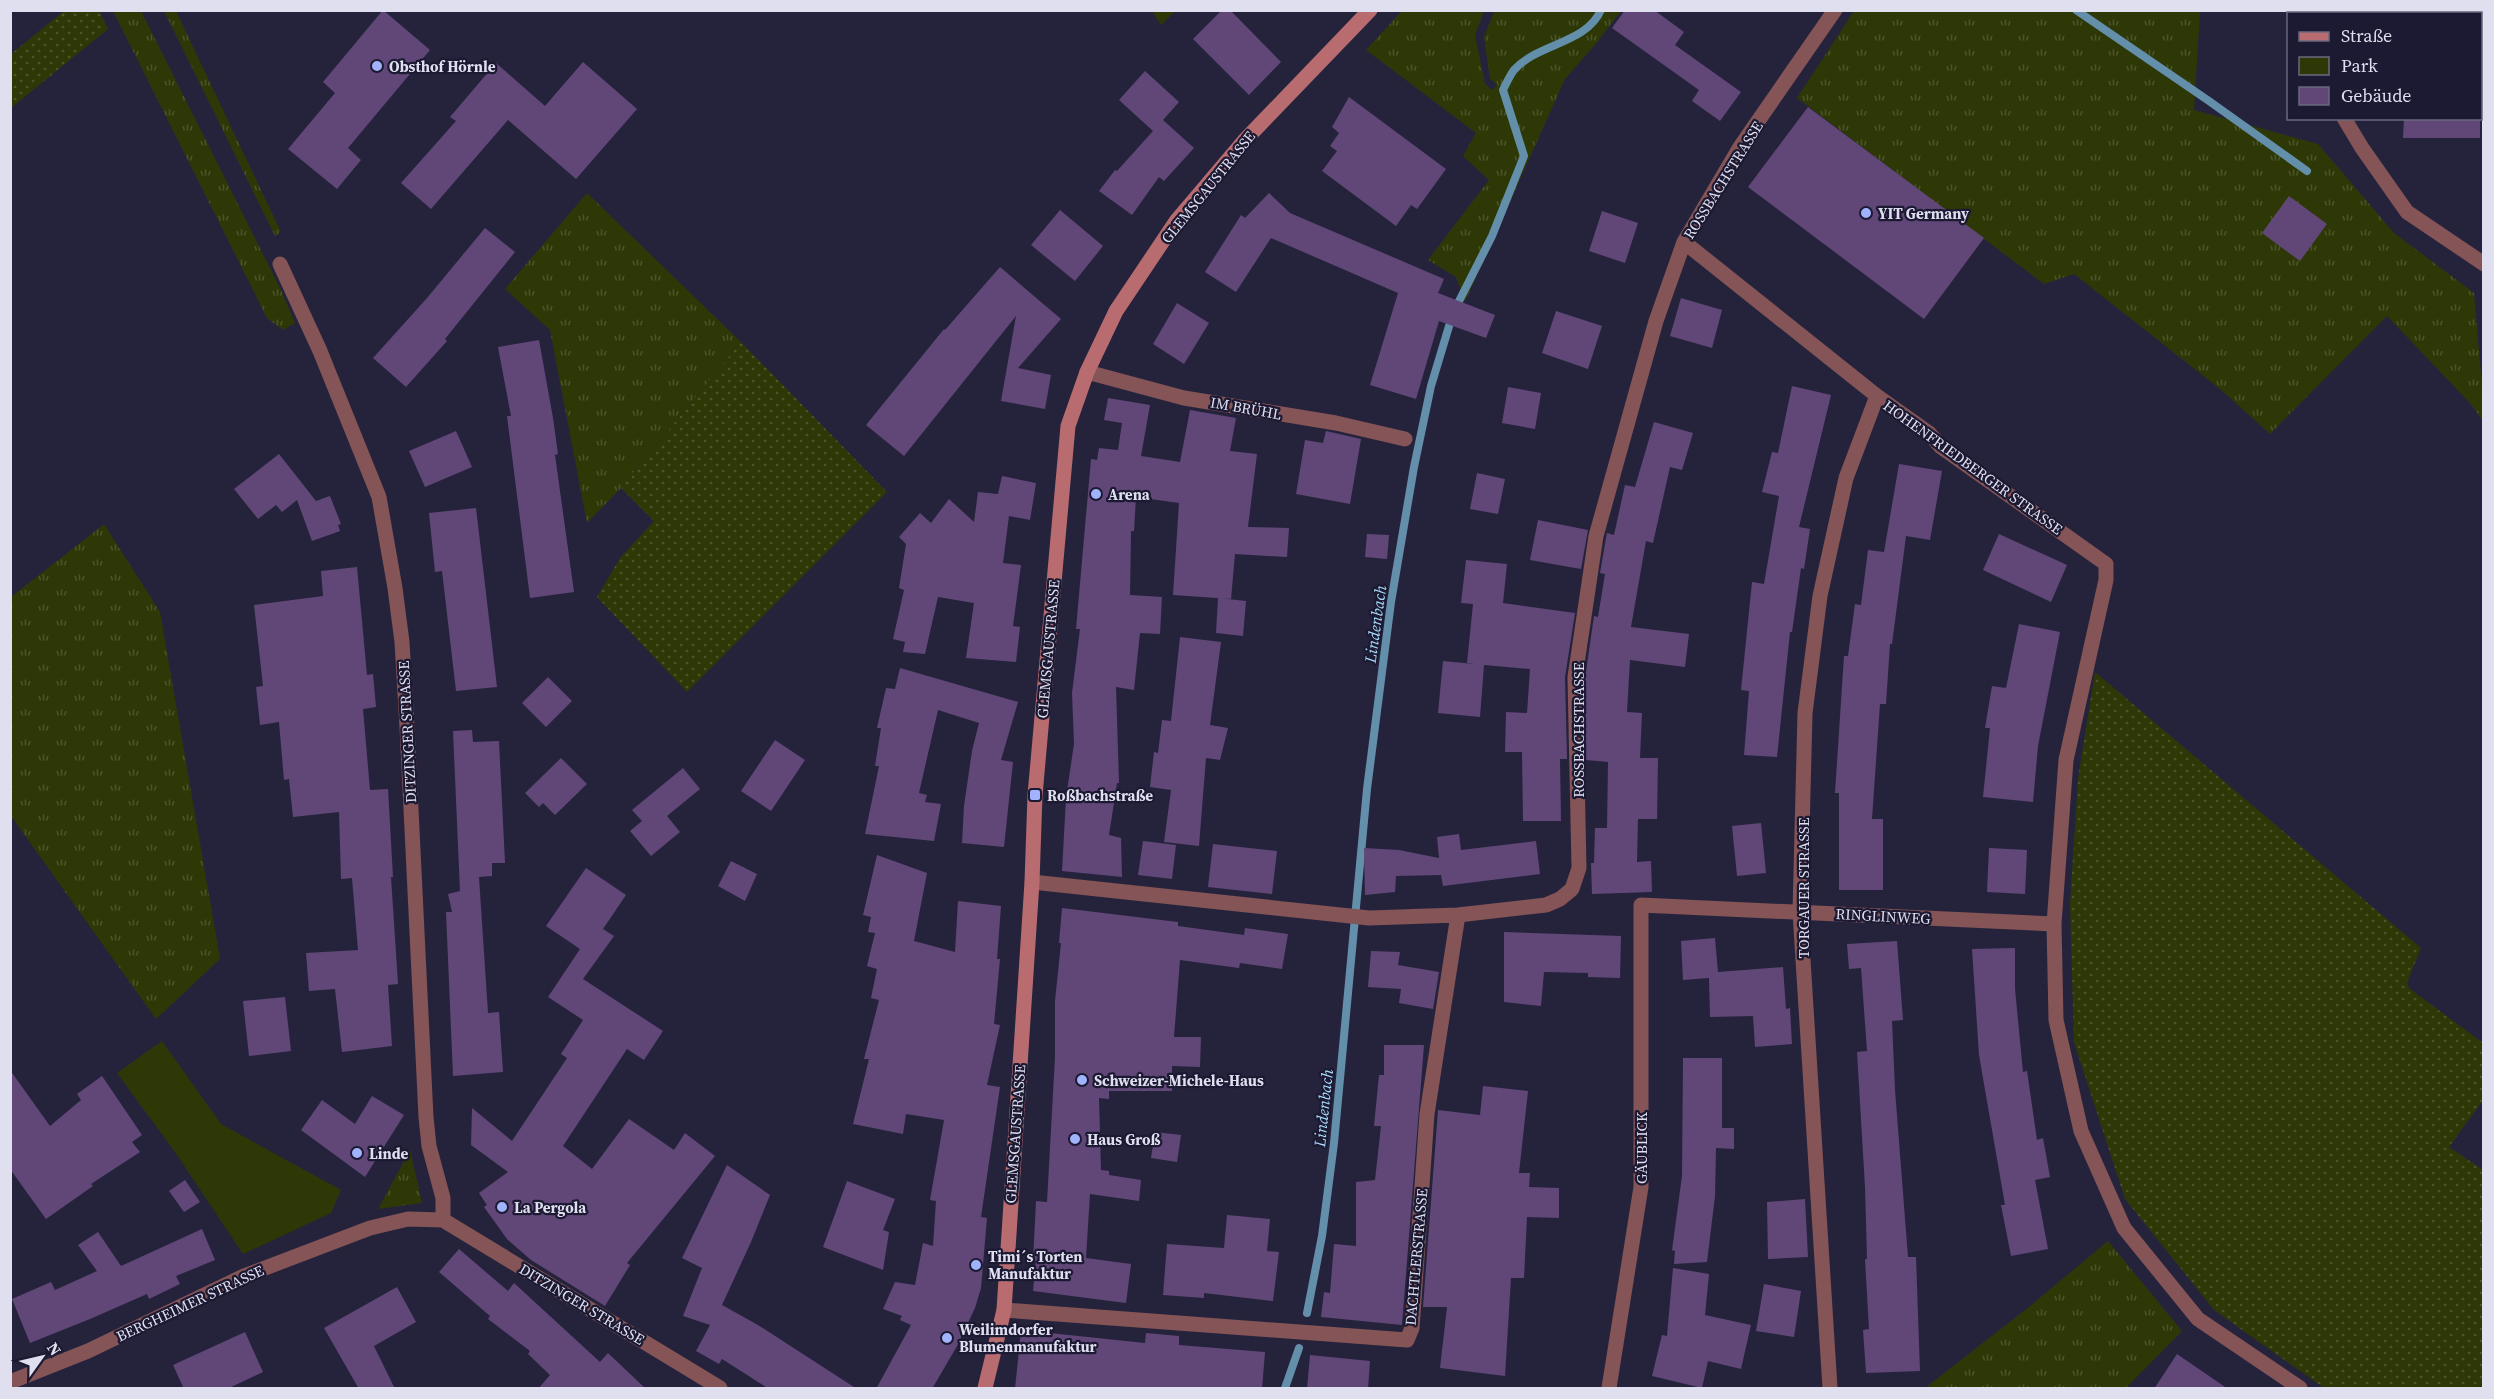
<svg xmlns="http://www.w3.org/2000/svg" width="2494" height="1399" font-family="'Source Serif 4',serif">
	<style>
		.grass { fill: url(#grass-tufts) }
		.park { fill: #2d3806 }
		.garden { fill: url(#garden-dots) }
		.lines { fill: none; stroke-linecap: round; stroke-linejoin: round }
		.stream { stroke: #638fab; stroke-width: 8 }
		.building { fill: #604777 }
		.street { stroke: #845456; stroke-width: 15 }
		.secondary { stroke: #b86c70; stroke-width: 15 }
		.poi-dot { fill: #a1b3fd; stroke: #1c1932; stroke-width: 2 }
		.labels { text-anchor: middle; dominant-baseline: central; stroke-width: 4.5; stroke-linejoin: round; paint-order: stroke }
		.poi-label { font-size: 15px; font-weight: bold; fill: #dfdff0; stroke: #1c1932; text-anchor: start }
		.street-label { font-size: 15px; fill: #dfdff0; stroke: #1c1932 }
		.water-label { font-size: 16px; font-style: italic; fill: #a8dcfa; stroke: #1c1932 }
	</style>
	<defs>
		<pattern id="grass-tufts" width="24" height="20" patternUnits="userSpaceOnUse" patternTransform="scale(1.5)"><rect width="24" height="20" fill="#2d3806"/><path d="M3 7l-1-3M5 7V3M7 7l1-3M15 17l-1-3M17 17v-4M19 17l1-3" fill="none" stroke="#4b542b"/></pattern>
		<pattern id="garden-dots" width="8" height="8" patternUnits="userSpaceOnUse" patternTransform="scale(1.5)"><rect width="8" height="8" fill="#2d3806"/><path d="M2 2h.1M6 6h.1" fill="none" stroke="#4b542b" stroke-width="1.8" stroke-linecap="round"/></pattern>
	</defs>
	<rect width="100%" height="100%" fill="#25233c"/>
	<path class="grass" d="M 113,11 L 141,11 L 281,290 L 295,323 L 283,330 L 267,318 Z
		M 164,11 L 176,11 L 281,232 L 275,236 Z
		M 1152,11 L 1175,11 L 1161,25 Z
		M 1402,11 L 1484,11 L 1475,35 L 1485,84 L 1492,90 L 1497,85 L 1490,79 L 1484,37 L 1494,11 L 1621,11 L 1599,40 L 1565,79 L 1465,302 L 1456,277 L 1428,260 L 1489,180 L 1463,156 L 1476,133 L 1366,50 Z
		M 1854,11 L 2200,11 L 2194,110 L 2318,144 L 2394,233 L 2474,293 L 2483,398 L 2483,421 L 2470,403 L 2387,316 L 2270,434 L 2220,389 L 2074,274 L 2044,284 L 1797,98 Z
		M 587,193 L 741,342 L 621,488 L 587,523 L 550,330 L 505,289 Z
		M 104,524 L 160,612 L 220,959 L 156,1019 L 11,816 L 11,597 Z
		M 410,1150 L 422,1203 L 378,1209 Z
		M 2108,1241 L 2182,1331 L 2126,1388 L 1925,1388 L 2029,1307 Z"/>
	<path class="park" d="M 162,1041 L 221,1124 L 341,1190 L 331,1213 L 243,1254 L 177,1155 L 117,1073 Z"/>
	<path class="garden" d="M 64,11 L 99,11 L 108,29 L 11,108 L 11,54 Z
		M 741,342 L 887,492 L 687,692 L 597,597 L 620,558 L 654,521 L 621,488 Z
		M 2095,672 L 2421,948 L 2407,983 L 2410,989 L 2483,1043 L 2483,1100 L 2449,1147 L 2483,1170 L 2483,1388 L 2324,1388 L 2214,1310 L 2125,1199 L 2074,1042 L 2070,905 L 2078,779 Z"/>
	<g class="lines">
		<path class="stream" d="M 2076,10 L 2209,101 L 2307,171
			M 1307,1313 L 1322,1236 L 1334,1143 L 1367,789 L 1391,602 L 1414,467 L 1431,386 L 1453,313 L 1492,236 L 1524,156 L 1503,90 C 1506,84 1510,75 1514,70 C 1538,43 1586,44 1601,10
			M 1285,1388 L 1299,1348"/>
	</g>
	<path class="building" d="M 383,10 L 430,50 L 348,148 L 361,160 L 337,189 L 288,149 L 335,93 L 323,82 Z
		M 1222,10 L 1230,10 L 1281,62 L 1249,95 L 1193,39 Z
		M 1625,10 L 1654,10 L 1684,32 L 1675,45 L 1741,92 L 1720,121 L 1692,101 L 1699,90 L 1612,28 Z
		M 583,62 L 637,109 L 576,179 L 508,120 L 431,209 L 401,183 L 456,121 L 450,117 L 496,63 L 545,106 Z
		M 1145,71 L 1179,102 L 1163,120 L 1194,148 L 1164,181 L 1159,177 L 1132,215 L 1099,191 L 1115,170 L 1117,171 L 1153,131 L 1119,100 Z
		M 1349,97 L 1446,169 L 1417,209 L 1411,205 L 1396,226 L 1322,171 L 1337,151 L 1330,146 L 1339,133 L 1332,127 Z
		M 1808,107 L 1984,238 L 1924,319 L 1748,187 Z
		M 2404,118 L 2480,118 L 2480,138 L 2403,138 Z
		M 1269,193 L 1290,213 L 1444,279 L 1438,293 L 1495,315 L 1486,338 L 1439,321 L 1416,399 L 1370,385 L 1398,293 L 1271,238 L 1236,292 L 1205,272 L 1241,215 L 1245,218 Z
		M 2289,196 L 2327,224 L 2300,261 L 2262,233 Z
		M 1060,210 L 1103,246 L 1075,281 L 1031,245 Z
		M 1602,211 L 1638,223 L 1625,263 L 1589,251 Z
		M 485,228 L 515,252 L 445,339 L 447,341 L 406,387 L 373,358 L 427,298 Z
		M 1000,267 L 1061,319 L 1018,368 L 1051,375 L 1045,409 L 1001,401 L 1016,316 L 904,456 L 866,425 L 944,329 L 945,330 Z
		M 1681,298 L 1722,310 L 1712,348 L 1670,336 Z
		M 1177,303 L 1209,323 L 1184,364 L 1153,344 Z
		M 1556,311 L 1602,326 L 1588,369 L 1542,353 Z
		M 539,340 L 553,418 L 558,454 L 555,455 L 574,592 L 530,598 L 507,416 L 511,416 L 498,347 Z
		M 1792,386 L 1831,395 L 1799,527 L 1810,529 L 1804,569 L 1801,568 L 1792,632 L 1790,632 L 1777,757 L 1744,755 L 1749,691 L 1741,690 L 1752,582 L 1764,584 L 1779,496 L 1762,492 L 1772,452 L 1778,453 Z
		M 1508,387 L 1541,393 L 1535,429 L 1502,423 Z
		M 1108,398 L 1150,405 L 1141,456 L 1180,462 L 1190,410 L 1236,418 L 1230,451 L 1257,454 L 1248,527 L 1289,528 L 1287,557 L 1235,554 L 1231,599 L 1173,595 L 1179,503 L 1136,497 L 1134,531 L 1131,531 L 1130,595 L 1162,597 L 1160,634 L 1140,633 L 1134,690 L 1116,687 L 1119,783 L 1117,783 L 1109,835 L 1121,838 L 1122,877 L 1062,871 L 1066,798 L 1074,744 L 1072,693 L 1080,629 L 1076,629 L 1091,459 L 1097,460 L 1099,448 L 1118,450 L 1122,423 L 1104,420 Z
		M 1654,422 L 1693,433 L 1682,470 L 1670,467 L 1653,543 L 1646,541 L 1631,627 L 1689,634 L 1685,667 L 1630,660 L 1627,712 L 1642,713 L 1640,758 L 1658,758 L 1657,819 L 1638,819 L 1637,862 L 1651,861 L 1652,892 L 1592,894 L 1591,863 L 1594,863 L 1595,828 L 1607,828 L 1608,762 L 1586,760 L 1585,678 L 1594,616 L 1598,617 L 1605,574 L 1600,573 L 1606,538 L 1607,533 L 1614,535 L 1625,485 L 1635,487 Z
		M 456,431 L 472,467 L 425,487 L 409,451 Z
		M 1326,431 L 1361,439 L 1350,504 L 1296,494 L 1305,440 L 1323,443 Z
		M 279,454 L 316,501 L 330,496 L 341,524 L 338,525 L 340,531 L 312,541 L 297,500 L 282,512 L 276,505 L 258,519 L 234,489 Z
		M 1899,464 L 1942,471 L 1930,540 L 1906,536 L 1892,644 L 1890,644 L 1886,704 L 1880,704 L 1872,819 L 1883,819 L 1883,890 L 1839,890 L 1839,793 L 1835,793 L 1844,656 L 1848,656 L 1855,604 L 1861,605 L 1868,550 L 1884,552 Z
		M 1477,473 L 1505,479 L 1498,514 L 1470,509 Z
		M 1002,476 L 1036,483 L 1030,520 L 1009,516 L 1003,563 L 1021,565 L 1013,626 L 1020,627 L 1016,662 L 966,658 L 974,603 L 938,597 L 925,654 L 903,652 L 905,642 L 893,639 L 904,590 L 899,588 L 906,544 L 899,537 L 920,513 L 931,523 L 949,499 L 974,522 L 978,492 L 998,494 Z
		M 476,508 L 497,687 L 456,691 L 442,571 L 435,572 L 429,513 Z
		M 1538,520 L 1588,530 L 1581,569 L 1530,560 Z
		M 1367,534 L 1389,535 L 1387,559 L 1365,557 Z
		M 1999,534 L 2067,565 L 2051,602 L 1983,570 Z
		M 1466,560 L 1507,564 L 1503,603 L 1575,613 L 1565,677 L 1567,759 L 1560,759 L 1561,821 L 1523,821 L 1522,752 L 1505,752 L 1506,712 L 1527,713 L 1530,669 L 1484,665 L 1480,717 L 1438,713 L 1443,661 L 1474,664 L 1467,663 L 1473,604 L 1461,603 Z
		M 357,567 L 367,675 L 373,674 L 376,707 L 363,709 L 370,790 L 388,789 L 393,877 L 391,877 L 398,984 L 388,985 L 392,1046 L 342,1052 L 335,989 L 309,991 L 306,953 L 358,950 L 352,878 L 341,879 L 339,812 L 293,817 L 289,779 L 284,780 L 279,722 L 260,725 L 256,687 L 263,686 L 254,605 L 323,596 L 321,571 Z
		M 1218,598 L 1246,601 L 1243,636 L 1216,633 Z
		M 2019,624 L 2060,632 L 2038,746 L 2033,802 L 1983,797 L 1990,728 L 1985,728 L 1992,686 L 2006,688 Z
		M 1180,637 L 1221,642 L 1210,725 L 1228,728 L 1220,760 L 1206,758 L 1199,846 L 1164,842 L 1171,790 L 1150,787 L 1154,752 L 1158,753 L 1162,720 L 1171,721 Z
		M 900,668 L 1018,702 L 1001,760 L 1013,762 L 1004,847 L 962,843 L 964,806 L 972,751 L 979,723 L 938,710 L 919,793 L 927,795 L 925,802 L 941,804 L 934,841 L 865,834 L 879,766 L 875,766 L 881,728 L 877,728 L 886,688 L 895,689 Z
		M 548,677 L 572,701 L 546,727 L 522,703 Z
		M 472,730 L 473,742 L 499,741 L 505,863 L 492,863 L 492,876 L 479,877 L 488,1013 L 499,1012 L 503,1072 L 453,1076 L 446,912 L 452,912 L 448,894 L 460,891 L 453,731 Z
		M 775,740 L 805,760 L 771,811 L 741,791 Z
		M 561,758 L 587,784 L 555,815 L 543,803 L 539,807 L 525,793 Z
		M 683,768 L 700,789 L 667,816 L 680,832 L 651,856 L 630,831 L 642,821 L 632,810 Z
		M 1761,823 L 1766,873 L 1737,876 L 1732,826 Z
		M 1459,834 L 1461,850 L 1536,841 L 1540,874 L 1443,886 L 1441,875 L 1396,876 L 1395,892 L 1365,895 L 1364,848 L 1399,850 L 1439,858 L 1437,837 Z
		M 1143,841 L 1176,845 L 1172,879 L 1138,875 Z
		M 1213,844 L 1277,851 L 1272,894 L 1208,887 Z
		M 1989,848 L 2027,850 L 2025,894 L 1987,892 Z
		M 877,855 L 927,873 L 914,941 L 955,952 L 958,901 L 1001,906 L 997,959 L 1000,959 L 994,1024 L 1000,1025 L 987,1085 L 1000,1087 L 981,1217 L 987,1218 L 981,1288 L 975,1308 L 957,1346 L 932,1389 L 876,1389 L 911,1325 L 900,1320 L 902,1316 L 883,1309 L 895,1282 L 915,1285 L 923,1243 L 933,1246 L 936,1201 L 930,1200 L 944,1120 L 906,1114 L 903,1134 L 853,1124 L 869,1059 L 864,1059 L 879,1000 L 871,998 L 877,969 L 867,966 L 875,933 L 868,932 L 871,917 L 863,915 Z
		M 731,861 L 757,874 L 745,901 L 718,886 Z
		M 586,868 L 626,895 L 603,929 L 614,936 L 583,979 L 663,1031 L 644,1060 L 627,1049 L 563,1146 L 592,1169 L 629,1119 L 674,1150 L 685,1133 L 715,1156 L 627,1263 L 630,1265 L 605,1306 L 531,1260 L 507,1239 L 484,1207 L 487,1205 L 479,1193 L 508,1172 L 471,1145 L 472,1108 L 512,1141 L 567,1058 L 561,1054 L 583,1020 L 548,997 L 580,949 L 546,926 Z
		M 1062,908 L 1178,922 L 1178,926 L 1244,935 L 1245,928 L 1288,934 L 1282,969 L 1240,963 L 1239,968 L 1180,960 L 1174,1037 L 1201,1037 L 1200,1067 L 1172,1066 L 1172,1091 L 1109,1091 L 1109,1099 L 1099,1098 L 1101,1170 L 1109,1171 L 1109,1175 L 1141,1180 L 1139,1201 L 1090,1194 L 1086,1258 L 1131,1264 L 1126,1303 L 1033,1291 L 1036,1261 L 1033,1261 L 1036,1201 L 1047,1202 L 1055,1057 L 1055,1001 L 1061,943 L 1059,943 Z
		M 1504,932 L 1621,936 L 1620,978 L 1588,977 L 1588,973 L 1544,972 L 1541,1006 L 1504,1002 Z
		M 1715,938 L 1718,972 L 1783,967 L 1786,1009 L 1790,1008 L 1792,1044 L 1755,1047 L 1753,1016 L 1710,1017 L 1709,978 L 1683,980 L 1681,941 Z
		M 1897,941 L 1903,1020 L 1892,1021 L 1895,1090 L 1908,1257 L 1916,1257 L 1920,1371 L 1866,1373 L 1863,1330 L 1869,1329 L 1865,1259 L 1867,1259 L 1865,1187 L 1857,1052 L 1867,1051 L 1861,968 L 1849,969 L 1847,944 Z
		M 2015,948 L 2015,989 L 2023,1072 L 2027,1071 L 2037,1140 L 2043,1138 L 2050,1177 L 2035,1180 L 2048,1249 L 2011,1256 L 2001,1205 L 2005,1205 L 1979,1055 L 1972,949 Z
		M 1371,951 L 1400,952 L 1398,965 L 1439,972 L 1433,1009 L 1399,1003 L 1401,989 L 1368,987 Z
		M 285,997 L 291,1051 L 249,1056 L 243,1001 Z
		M 1384,1045 L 1424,1045 L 1402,1325 L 1321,1317 L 1324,1292 L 1330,1293 L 1334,1244 L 1356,1246 L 1356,1182 L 1375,1180 L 1381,1126 L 1374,1126 L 1379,1075 L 1384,1075 Z
		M 1683,1058 L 1722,1058 L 1722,1128 L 1734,1128 L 1734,1149 L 1716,1148 L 1715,1196 L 1707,1262 L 1674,1264 L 1675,1251 L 1672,1250 L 1682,1176 Z
		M 10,1070 L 50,1126 L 81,1100 L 77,1094 L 102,1076 L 142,1135 L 132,1142 L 140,1152 L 91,1184 L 93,1186 L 46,1219 L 10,1169 Z
		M 1483,1086 L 1528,1091 L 1519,1173 L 1530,1173 L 1529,1187 L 1559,1188 L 1559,1218 L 1527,1217 L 1524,1278 L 1511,1278 L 1505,1376 L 1440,1368 L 1447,1307 L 1423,1307 L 1438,1110 L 1480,1115 Z
		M 372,1096 L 404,1115 L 365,1177 L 301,1130 L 322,1100 L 355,1124 Z
		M 1155,1132 L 1181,1135 L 1177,1162 L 1151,1158 Z
		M 727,1165 L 770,1195 L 751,1242 L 722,1305 L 758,1325 L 857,1389 L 769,1389 L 722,1359 L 719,1364 L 696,1351 L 710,1325 L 683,1316 L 702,1268 L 682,1258 Z
		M 185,1180 L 200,1202 L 184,1212 L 169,1191 Z
		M 847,1181 L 895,1199 L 883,1230 L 889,1232 L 883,1270 L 823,1247 Z
		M 1805,1199 L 1808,1257 L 1768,1259 L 1767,1202 Z
		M 1227,1215 L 1270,1219 L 1267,1251 L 1279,1252 L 1273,1301 L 1204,1293 L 1204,1298 L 1163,1295 L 1167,1244 L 1224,1248 Z
		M 202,1229 L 215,1260 L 176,1276 L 180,1284 L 149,1299 L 147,1294 L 90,1319 L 30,1343 L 12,1299 L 51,1282 L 55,1290 L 97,1271 L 78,1245 L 98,1232 L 121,1266 Z
		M 459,1249 L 508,1291 L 514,1283 L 600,1362 L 608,1353 L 646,1389 L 538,1389 L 550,1375 L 528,1354 L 530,1351 L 488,1319 L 490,1316 L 439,1272 Z
		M 1673,1268 L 1709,1274 L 1705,1315 L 1751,1325 L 1741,1369 L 1708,1361 L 1702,1388 L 1652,1376 L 1662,1335 L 1667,1336 Z
		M 1764,1284 L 1801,1291 L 1794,1337 L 1756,1331 Z
		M 397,1287 L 416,1322 L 374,1346 L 395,1389 L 359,1389 L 324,1328 Z
		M 1021,1330 L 1145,1343 L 1146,1333 L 1179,1336 L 1179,1345 L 1265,1352 L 1262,1389 L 1015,1389 Z
		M 245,1332 L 263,1372 L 227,1389 L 184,1389 L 173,1365 Z
		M 2177,1354 L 2228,1389 L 2154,1389 Z
		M 1310,1355 L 1370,1361 L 1368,1389 L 1307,1389 Z"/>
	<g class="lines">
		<path class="street" d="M 2342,10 L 2342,14
			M 2344,118 L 2362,148 L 2407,212 L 2484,264
			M 1684,242 L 1877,396 L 1929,433 L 1941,447 L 2106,564 L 2106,580 L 2066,760 L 2054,924 L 2056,1020 L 2081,1131 L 2124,1228 L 2198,1319 L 2300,1388
			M 280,264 L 320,351 L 379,497 L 395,588 L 402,642 L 407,727 L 426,1117 L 429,1146 L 443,1198 L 443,1220
			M 1087,372 L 1184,398 L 1336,423 L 1405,439
			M 1032,882 L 1369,918 L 1458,915 L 1546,905 L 1560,899 L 1572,889 L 1579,868 L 1575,677 L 1596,536 L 1656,321 L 1684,242 L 1740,147 L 1835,10
			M 1004,1310 L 1407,1340 L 1412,1328 L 1427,1114 L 1458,915
			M 10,1382 L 88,1351 L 244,1276 L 370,1228 L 408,1219 L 443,1220 L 720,1388
			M 1609,1388 L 1641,1187 L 1641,905 L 2054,924
			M 1830,1388 L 1800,912 L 1805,713 L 1820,596 L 1846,478 L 1877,396"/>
		<path class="secondary" d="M 985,1388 L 1004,1310 L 1032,882 L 1035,795 L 1068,426 L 1087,372 L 1116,311 L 1177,220 L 1244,141 L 1370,10"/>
	</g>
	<g class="poi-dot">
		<circle cx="377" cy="66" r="6"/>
		<circle cx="1866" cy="213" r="6"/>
		<circle cx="1096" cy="494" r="6"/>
		<rect x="1029" y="789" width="12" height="12" rx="3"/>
		<circle cx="1082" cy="1080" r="6"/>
		<circle cx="1075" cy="1139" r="6"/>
		<circle cx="357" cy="1153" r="6"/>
		<circle cx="502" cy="1207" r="6"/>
		<circle cx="976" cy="1265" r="6"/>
		<circle cx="947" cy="1338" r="6"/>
	</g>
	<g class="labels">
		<g class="poi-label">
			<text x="389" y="66">Obsthof Hörnle</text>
			<text x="1878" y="213">YIT Germany</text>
			<text x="1108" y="494">Arena</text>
			<text x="1047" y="795">Roßbachstraße</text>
			<text x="1094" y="1080">Schweizer-Michele-Haus</text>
			<text x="1087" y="1139">Haus Groß</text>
			<text x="369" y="1153">Linde</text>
			<text x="514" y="1207">La Pergola</text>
			<text x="988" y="1256">Timi´s Torten<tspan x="988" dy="17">Manufaktur</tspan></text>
			<text x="959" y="1329">Weilimdorfer<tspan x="959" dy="17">Blumenmanufaktur</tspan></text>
		</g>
		<g class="street-label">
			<text transform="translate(1723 180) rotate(-58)">ROSSBACHSTRASSE</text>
			<text transform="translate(1208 187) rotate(-51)">GLEMSGAUSTRASSE</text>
			<text transform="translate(1246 408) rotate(10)">IM BRÜHL</text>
			<text transform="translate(1973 467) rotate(36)">HOHENFRIEDBERGER STRASSE</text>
			<text transform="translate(1048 649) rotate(-85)">GLEMSGAUSTRASSE</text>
			<text transform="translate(1578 730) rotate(-90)">ROSSBACHSTRASSE</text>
			<text transform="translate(407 732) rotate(-93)">DITZINGER STRASSE</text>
			<text transform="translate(1803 888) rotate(-90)">TORGAUER STRASSE</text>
			<text transform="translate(1883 916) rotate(3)">RINGLINWEG</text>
			<text transform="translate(1015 1134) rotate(-86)">GLEMSGAUSTRASSE</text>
			<text transform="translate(1641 1148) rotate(-90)">GÄUBLICK</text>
			<text transform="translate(1416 1257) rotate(-85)">DACHTLERSTRASSE</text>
			<text transform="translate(190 1303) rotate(-25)">BERGHEIMER STRASSE</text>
			<text transform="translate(582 1304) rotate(31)">DITZINGER STRASSE</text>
		</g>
		<g class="water-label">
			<text transform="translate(1375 624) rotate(-82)">Lindenbach</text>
			<text transform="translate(1323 1108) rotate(-84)">Lindenbach</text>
		</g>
	</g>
	<rect width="2494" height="1399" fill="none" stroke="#dfdff0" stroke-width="24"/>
	<rect x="2287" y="12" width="195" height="108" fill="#1c1932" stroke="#6a687e" stroke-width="1.5"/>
	<rect x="2299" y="32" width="30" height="9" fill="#b86c70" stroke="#6a687e" stroke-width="1.5"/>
	<text x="2341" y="42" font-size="18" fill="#dfdff0">Straße</text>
	<rect x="2299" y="57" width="30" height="18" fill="#2d3806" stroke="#6a687e" stroke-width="1.5"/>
	<text x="2341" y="72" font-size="18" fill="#dfdff0">Park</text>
	<rect x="2299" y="87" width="30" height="18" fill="#604777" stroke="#6a687e" stroke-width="1.5"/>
	<text x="2341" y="102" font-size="18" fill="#dfdff0">Gebäude</text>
	<g transform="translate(42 1357) rotate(56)" stroke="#1c1932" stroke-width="4.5" paint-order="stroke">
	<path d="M0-4.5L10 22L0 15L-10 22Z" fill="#dfdff0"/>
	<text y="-9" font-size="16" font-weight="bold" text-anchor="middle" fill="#dfdff0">N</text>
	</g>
</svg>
